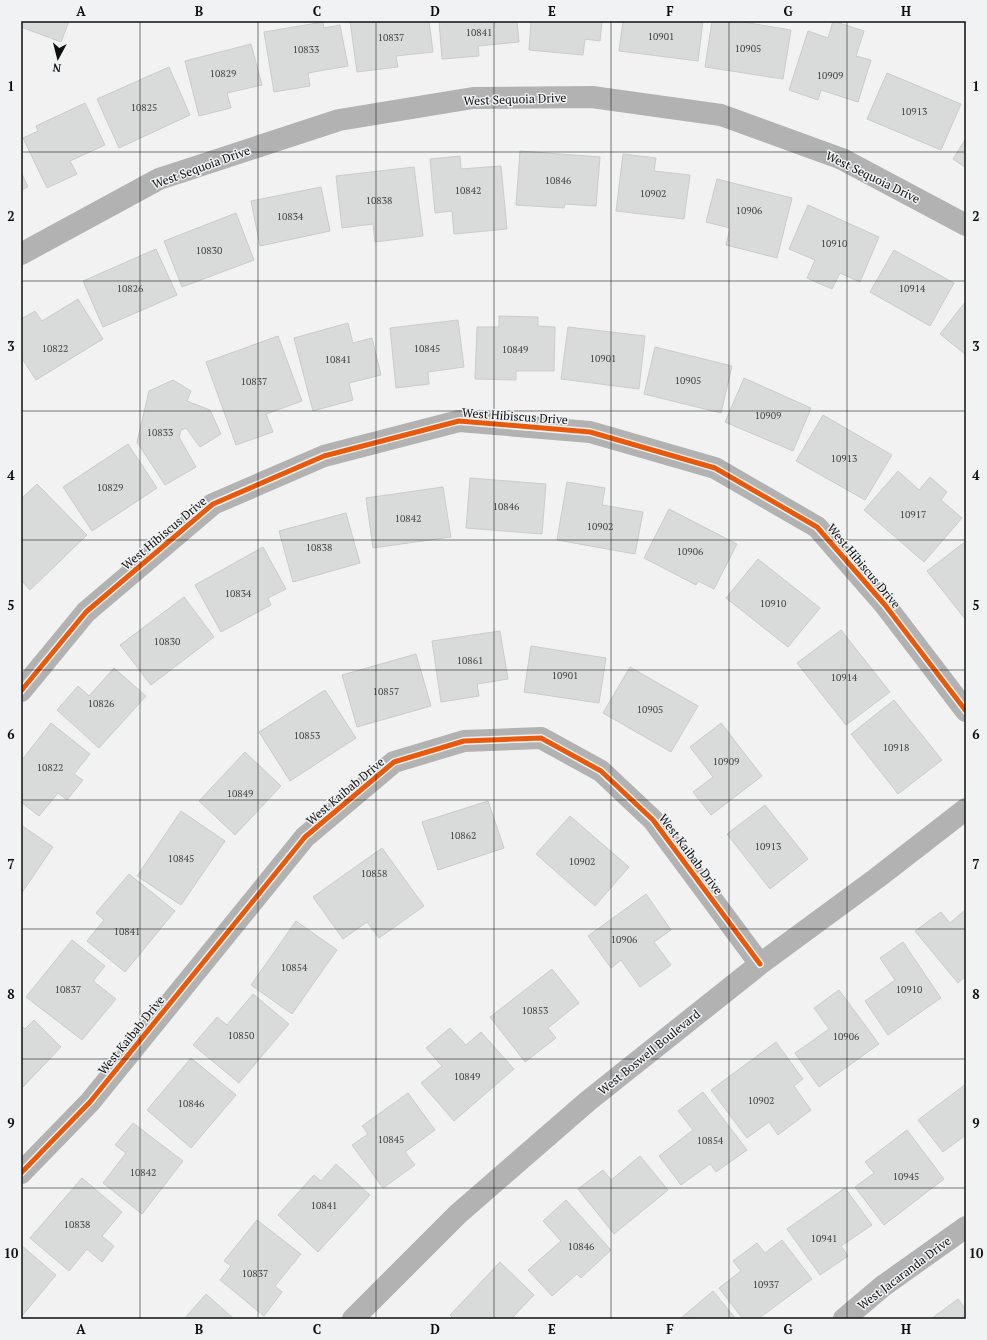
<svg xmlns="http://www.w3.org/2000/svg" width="987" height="1340" font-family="'PT Serif',serif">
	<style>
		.building { fill: #d9dada; stroke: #cbcbcc }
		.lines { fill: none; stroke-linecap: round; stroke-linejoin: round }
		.minor { stroke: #b2b2b2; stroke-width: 22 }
		.cycleway-casing { stroke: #f1f2f4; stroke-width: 8 }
		.cycleway { stroke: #e8590c; stroke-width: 5 }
		.grid { fill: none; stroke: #0d0e0e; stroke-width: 1; stroke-opacity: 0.55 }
		.labels { text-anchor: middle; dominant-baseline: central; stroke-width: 3; stroke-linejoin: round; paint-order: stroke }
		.number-label { font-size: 10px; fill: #424343 }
		.street-label { font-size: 12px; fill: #0d0e0e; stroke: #f1f2f4 }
		.neatline { fill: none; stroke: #0d0e0e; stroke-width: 1.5 }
		.grid-label { font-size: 13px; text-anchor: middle; font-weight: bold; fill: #0d0e0e }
	</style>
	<rect width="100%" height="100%" fill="#f2f2f3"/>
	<path class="building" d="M 21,21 L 69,21 L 61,42 L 21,27 Z
		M 350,21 L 429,21 L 433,52 L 396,56 L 398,67 L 357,72 Z
		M 439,21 L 517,21 L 519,42 L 478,46 L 479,56 L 442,59 Z
		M 531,21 L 602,21 L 600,41 L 585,39 L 583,55 L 529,50 Z
		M 623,21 L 703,21 L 698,61 L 619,51 Z
		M 712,21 L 737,21 L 791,30 L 783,79 L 705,67 Z
		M 833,21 L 864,31 L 856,56 L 871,60 L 858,102 L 821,90 L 818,100 L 789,90 L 808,31 L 828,38 Z
		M 323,22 L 324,28 L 340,25 L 348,66 L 308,73 L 310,86 L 274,92 L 264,32 Z
		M 251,44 L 262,85 L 227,93 L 231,108 L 199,116 L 185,61 Z
		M 169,67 L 190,115 L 119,148 L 97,99 Z
		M 887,73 L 961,104 L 941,150 L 867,119 Z
		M 85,103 L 105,145 L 70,161 L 77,174 L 47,188 L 23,138 L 38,131 L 36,126 Z
		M 966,138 L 966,168 L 953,159 Z
		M 520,151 L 600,157 L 596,206 L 565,204 L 564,208 L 516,205 Z
		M 623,154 L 656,158 L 654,171 L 690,175 L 684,219 L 616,211 Z
		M 460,156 L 461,169 L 501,166 L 507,229 L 454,234 L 452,211 L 435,213 L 430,159 Z
		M 414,167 L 423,236 L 375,242 L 373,224 L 342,228 L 336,176 Z
		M 21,172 L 28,187 L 21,190 Z
		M 717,179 L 792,198 L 777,258 L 726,245 L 730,228 L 706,222 Z
		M 321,187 L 330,231 L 260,246 L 251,201 Z
		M 808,205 L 879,237 L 860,282 L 840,273 L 832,289 L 807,278 L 815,260 L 789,249 Z
		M 236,213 L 254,260 L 182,287 L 164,241 Z
		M 156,249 L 177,295 L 103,327 L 83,281 Z
		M 894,250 L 954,283 L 930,326 L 870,292 Z
		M 78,299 L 103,339 L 36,380 L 21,357 L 21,319 L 35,311 L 42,321 Z
		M 966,301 L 966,355 L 940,334 Z
		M 499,316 L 538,317 L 538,326 L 555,327 L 554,371 L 516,371 L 516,380 L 475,379 L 477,327 L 499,327 Z
		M 458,320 L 464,367 L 428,372 L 429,384 L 396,388 L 390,328 Z
		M 348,323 L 353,343 L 372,338 L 381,375 L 349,383 L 353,400 L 313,411 L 294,338 Z
		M 568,327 L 645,336 L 639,389 L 561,379 Z
		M 278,336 L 302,401 L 266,414 L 273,432 L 236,445 L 206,362 Z
		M 655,347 L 732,366 L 721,413 L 644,394 Z
		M 744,378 L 811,408 L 793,451 L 725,422 Z
		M 173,380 L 191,391 L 187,401 L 210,410 L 221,434 L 200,447 L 186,428 L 181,430 L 179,437 L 196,467 L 165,485 L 137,442 L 149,391 Z
		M 823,415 L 892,455 L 865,500 L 796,461 Z
		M 128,444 L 157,488 L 92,531 L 63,487 Z
		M 898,471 L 919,490 L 930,477 L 947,492 L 941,500 L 962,518 L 924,562 L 864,510 Z
		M 470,478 L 546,484 L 542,534 L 466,528 Z
		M 567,482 L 605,488 L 602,505 L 643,512 L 635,554 L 557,540 Z
		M 37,484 L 87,535 L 30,590 L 21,580 L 21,499 Z
		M 443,487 L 451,537 L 373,548 L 366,498 Z
		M 669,509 L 737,544 L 714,589 L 698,581 L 696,585 L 644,558 Z
		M 346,513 L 360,563 L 293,582 L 279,531 Z
		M 966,541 L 966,620 L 927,571 Z
		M 263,547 L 286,589 L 268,598 L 271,605 L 221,632 L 195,585 Z
		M 758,559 L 820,608 L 788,647 L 726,598 Z
		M 184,597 L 214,637 L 151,685 L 120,645 Z
		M 841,630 L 890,692 L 846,725 L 797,663 Z
		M 500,631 L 508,679 L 477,684 L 479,696 L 441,702 L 432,641 Z
		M 531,646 L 606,658 L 599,703 L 524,692 Z
		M 416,654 L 431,706 L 357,727 L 342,675 Z
		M 630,667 L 698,706 L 671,752 L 603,713 Z
		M 114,668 L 146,696 L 99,748 L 57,710 L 78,686 L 89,696 Z
		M 325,690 L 356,738 L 290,781 L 259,732 Z
		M 894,700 L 942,760 L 898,794 L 851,734 Z
		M 51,723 L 90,754 L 74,774 L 83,780 L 67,800 L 58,793 L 39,816 L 21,802 L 21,761 Z
		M 721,723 L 762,776 L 711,815 L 693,792 L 713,777 L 690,747 Z
		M 245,752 L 281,786 L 235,835 L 199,801 Z
		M 488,801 L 504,848 L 438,870 L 422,822 Z
		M 765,805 L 808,859 L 770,889 L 727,834 Z
		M 181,811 L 225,841 L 181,905 L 137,876 Z
		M 570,816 L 629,867 L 595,906 L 536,854 Z
		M 21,825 L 53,847 L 21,894 Z
		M 382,848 L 424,906 L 379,938 L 367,922 L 343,939 L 313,897 Z
		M 129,874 L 175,911 L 125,972 L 87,941 L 104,920 L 96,913 Z
		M 646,894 L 671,930 L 654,942 L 671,965 L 640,987 L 621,960 L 611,968 L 588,936 Z
		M 966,909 L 966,976 L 958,983 L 915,931 L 941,912 L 950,923 Z
		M 296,921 L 337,950 L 292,1014 L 251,985 Z
		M 72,940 L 105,966 L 93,981 L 116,999 L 82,1040 L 26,997 Z
		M 903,942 L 941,998 L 888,1035 L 865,1001 L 895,980 L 880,958 Z
		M 552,969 L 579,1003 L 548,1028 L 556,1038 L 525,1062 L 490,1017 Z
		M 839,990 L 879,1044 L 819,1087 L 795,1053 L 829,1029 L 814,1008 Z
		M 253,994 L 289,1024 L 239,1083 L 193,1045 L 217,1017 L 227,1025 Z
		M 34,1020 L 61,1047 L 21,1089 L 21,1025 L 25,1029 Z
		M 450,1028 L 466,1045 L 481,1032 L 514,1069 L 454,1121 L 421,1083 L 442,1066 L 426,1048 Z
		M 776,1042 L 803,1079 L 794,1086 L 811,1110 L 778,1135 L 769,1122 L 747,1138 L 711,1090 Z
		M 191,1058 L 236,1095 L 191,1148 L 147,1110 Z
		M 966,1084 L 966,1135 L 943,1152 L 918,1120 Z
		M 703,1092 L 747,1150 L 716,1172 L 710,1164 L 681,1185 L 659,1156 L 693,1130 L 678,1111 Z
		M 408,1093 L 435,1130 L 405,1152 L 415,1165 L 383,1188 L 352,1145 L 368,1134 L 362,1126 Z
		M 133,1123 L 183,1161 L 142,1214 L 103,1183 L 126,1153 L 115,1145 Z
		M 907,1130 L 944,1179 L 884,1225 L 855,1187 L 874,1173 L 865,1162 Z
		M 640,1156 L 668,1190 L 614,1234 L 578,1189 L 603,1170 L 611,1180 Z
		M 336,1164 L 370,1195 L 318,1252 L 278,1215 L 314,1175 L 321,1181 Z
		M 82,1178 L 122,1212 L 102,1236 L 114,1246 L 102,1262 L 87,1249 L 69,1271 L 30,1238 Z
		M 845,1188 L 872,1225 L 841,1246 L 848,1256 L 820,1275 L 787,1229 Z
		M 566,1200 L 611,1250 L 581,1278 L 577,1274 L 552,1296 L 528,1270 L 561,1241 L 543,1221 Z
		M 257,1220 L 301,1254 L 275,1286 L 282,1292 L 264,1316 L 220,1280 L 231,1266 L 224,1261 Z
		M 782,1240 L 812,1279 L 758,1319 L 743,1319 L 719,1288 L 741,1271 L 733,1261 L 757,1243 L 765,1253 Z
		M 21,1245 L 56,1275 L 21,1317 Z
		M 500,1262 L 534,1295 L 511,1319 L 454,1319 L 450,1315 Z
		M 713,1291 L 736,1319 L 680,1319 Z
		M 206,1294 L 234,1319 L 184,1319 Z
		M 958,1299 L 966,1310 L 966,1319 L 931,1319 Z"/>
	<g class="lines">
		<path class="minor" d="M 21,254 L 159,179 L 339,120 L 473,98 L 592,97 L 721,115 L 842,159 L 966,225
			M 21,691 L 86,612 L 213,504 L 324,456 L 459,421 L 590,432 L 715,468 L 817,527 L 885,605 L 966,711
			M 21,1173 L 90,1102 L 305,837 L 394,762 L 464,741 L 541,738 L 601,771 L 653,820 L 760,964
			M 353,1319 L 458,1214 L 588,1101 L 760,964 L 877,878 L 966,809
			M 844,1319 L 883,1286 L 966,1227"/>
		<g class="cycleway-casing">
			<path id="cycleway" d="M 21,691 L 86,612 L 213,504 L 324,456 L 459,421 L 590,432 L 715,468 L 817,527 L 885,605 L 966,711
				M 21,1173 L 90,1102 L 305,837 L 394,762 L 464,741 L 541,738 L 601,771 L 653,820 L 760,964"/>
		</g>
		<use href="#cycleway" class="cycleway"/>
	</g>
	<path class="grid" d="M 140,21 L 140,1319M 258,21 L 258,1319M 376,21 L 376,1319M 494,21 L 494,1319M 611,21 L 611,1319M 729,21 L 729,1319M 847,21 L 847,1319M 21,152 L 966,152M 21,281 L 966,281M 21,411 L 966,411M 21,540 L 966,540M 21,670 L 966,670M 21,800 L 966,800M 21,929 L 966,929M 21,1059 L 966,1059M 21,1188 L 966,1188"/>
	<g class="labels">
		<g class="number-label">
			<text x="479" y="32">10841</text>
			<text x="661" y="36">10901</text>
			<text x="391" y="37">10837</text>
			<text x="748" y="48">10905</text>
			<text x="306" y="49">10833</text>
			<text x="223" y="73">10829</text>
			<text x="830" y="75">10909</text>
			<text x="144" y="107">10825</text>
			<text x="914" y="111">10913</text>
			<text x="558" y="180">10846</text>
			<text x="468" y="190">10842</text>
			<text x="653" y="193">10902</text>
			<text x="379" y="200">10838</text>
			<text x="749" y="210">10906</text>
			<text x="290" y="216">10834</text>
			<text x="834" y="243">10910</text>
			<text x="209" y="250">10830</text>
			<text x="130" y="288">10826</text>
			<text x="912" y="288">10914</text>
			<text x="55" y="348">10822</text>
			<text x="427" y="348">10845</text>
			<text x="515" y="349">10849</text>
			<text x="603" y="358">10901</text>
			<text x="338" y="359">10841</text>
			<text x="688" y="380">10905</text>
			<text x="254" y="381">10837</text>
			<text x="768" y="415">10909</text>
			<text x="160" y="432">10833</text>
			<text x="844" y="458">10913</text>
			<text x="110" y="487">10829</text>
			<text x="506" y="506">10846</text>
			<text x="913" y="514">10917</text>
			<text x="408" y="518">10842</text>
			<text x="600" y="526">10902</text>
			<text x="319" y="547">10838</text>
			<text x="690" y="551">10906</text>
			<text x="238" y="593">10834</text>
			<text x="773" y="603">10910</text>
			<text x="167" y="641">10830</text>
			<text x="470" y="660">10861</text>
			<text x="565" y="675">10901</text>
			<text x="844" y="677">10914</text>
			<text x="386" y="691">10857</text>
			<text x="101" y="703">10826</text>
			<text x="650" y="709">10905</text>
			<text x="307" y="735">10853</text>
			<text x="896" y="747">10918</text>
			<text x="726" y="761">10909</text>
			<text x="50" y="767">10822</text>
			<text x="240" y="793">10849</text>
			<text x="463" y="835">10862</text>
			<text x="768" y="846">10913</text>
			<text x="181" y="858">10845</text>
			<text x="582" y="861">10902</text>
			<text x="374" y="873">10858</text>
			<text x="127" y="931">10841</text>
			<text x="624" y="939">10906</text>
			<text x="294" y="967">10854</text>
			<text x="68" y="989">10837</text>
			<text x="909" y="989">10910</text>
			<text x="535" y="1010">10853</text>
			<text x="241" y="1035">10850</text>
			<text x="846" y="1036">10906</text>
			<text x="467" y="1076">10849</text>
			<text x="761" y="1100">10902</text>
			<text x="191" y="1103">10846</text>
			<text x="391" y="1139">10845</text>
			<text x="710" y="1140">10854</text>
			<text x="143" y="1172">10842</text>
			<text x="906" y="1176">10945</text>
			<text x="324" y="1205">10841</text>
			<text x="77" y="1224">10838</text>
			<text x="824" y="1238">10941</text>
			<text x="581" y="1246">10846</text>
			<text x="255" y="1273">10837</text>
			<text x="766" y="1284">10937</text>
		</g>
		<g class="street-label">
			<text transform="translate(515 99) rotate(-2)">West Sequoia Drive</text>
			<text transform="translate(201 167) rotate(-20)">West Sequoia Drive</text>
			<text transform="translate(873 177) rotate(26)">West Sequoia Drive</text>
			<text transform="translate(515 416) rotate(4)">West Hibiscus Drive</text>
			<text transform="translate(164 533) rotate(-40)">West Hibiscus Drive</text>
			<text transform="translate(864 566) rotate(50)">West Hibiscus Drive</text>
			<text transform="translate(345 791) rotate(-40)">West Kaibab Drive</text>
			<text transform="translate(691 854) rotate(53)">West Kaibab Drive</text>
			<text transform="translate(131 1035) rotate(-51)">West Kaibab Drive</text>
			<text transform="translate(649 1052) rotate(-39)">West Boswell Boulevard</text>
			<text transform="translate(904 1273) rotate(-37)">West Jacaranda Drive</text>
		</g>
	</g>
	<rect width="987" height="1340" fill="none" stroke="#f1f2f4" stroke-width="44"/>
	<g transform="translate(58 58) rotate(187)" stroke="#f1f2f4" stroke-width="3" paint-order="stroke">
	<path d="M0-3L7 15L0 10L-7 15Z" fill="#0d0e0e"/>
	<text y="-6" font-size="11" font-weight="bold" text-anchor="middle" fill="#0d0e0e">N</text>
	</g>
	<rect x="22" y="22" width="943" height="1296" class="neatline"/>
	<g class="grid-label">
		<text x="81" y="16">A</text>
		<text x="199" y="16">B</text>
		<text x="317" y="16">C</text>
		<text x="435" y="16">D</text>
		<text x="552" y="16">E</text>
		<text x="670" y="16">F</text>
		<text x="788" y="16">G</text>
		<text x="906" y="16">H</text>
		<text x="11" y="91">1</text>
		<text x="976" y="91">1</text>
		<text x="11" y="221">2</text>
		<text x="976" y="221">2</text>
		<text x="11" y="351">3</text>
		<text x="976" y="351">3</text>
		<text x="11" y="480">4</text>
		<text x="976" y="480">4</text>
		<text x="11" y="610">5</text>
		<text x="976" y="610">5</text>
		<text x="11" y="739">6</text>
		<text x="976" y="739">6</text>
		<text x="11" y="869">7</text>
		<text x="976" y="869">7</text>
		<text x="11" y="999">8</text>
		<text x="976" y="999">8</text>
		<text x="11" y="1128">9</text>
		<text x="976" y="1128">9</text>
		<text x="11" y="1258">10</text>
		<text x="976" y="1258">10</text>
		<text x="81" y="1334">A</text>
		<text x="199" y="1334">B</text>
		<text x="317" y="1334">C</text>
		<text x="435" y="1334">D</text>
		<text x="552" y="1334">E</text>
		<text x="670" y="1334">F</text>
		<text x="788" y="1334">G</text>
		<text x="906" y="1334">H</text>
	</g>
</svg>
